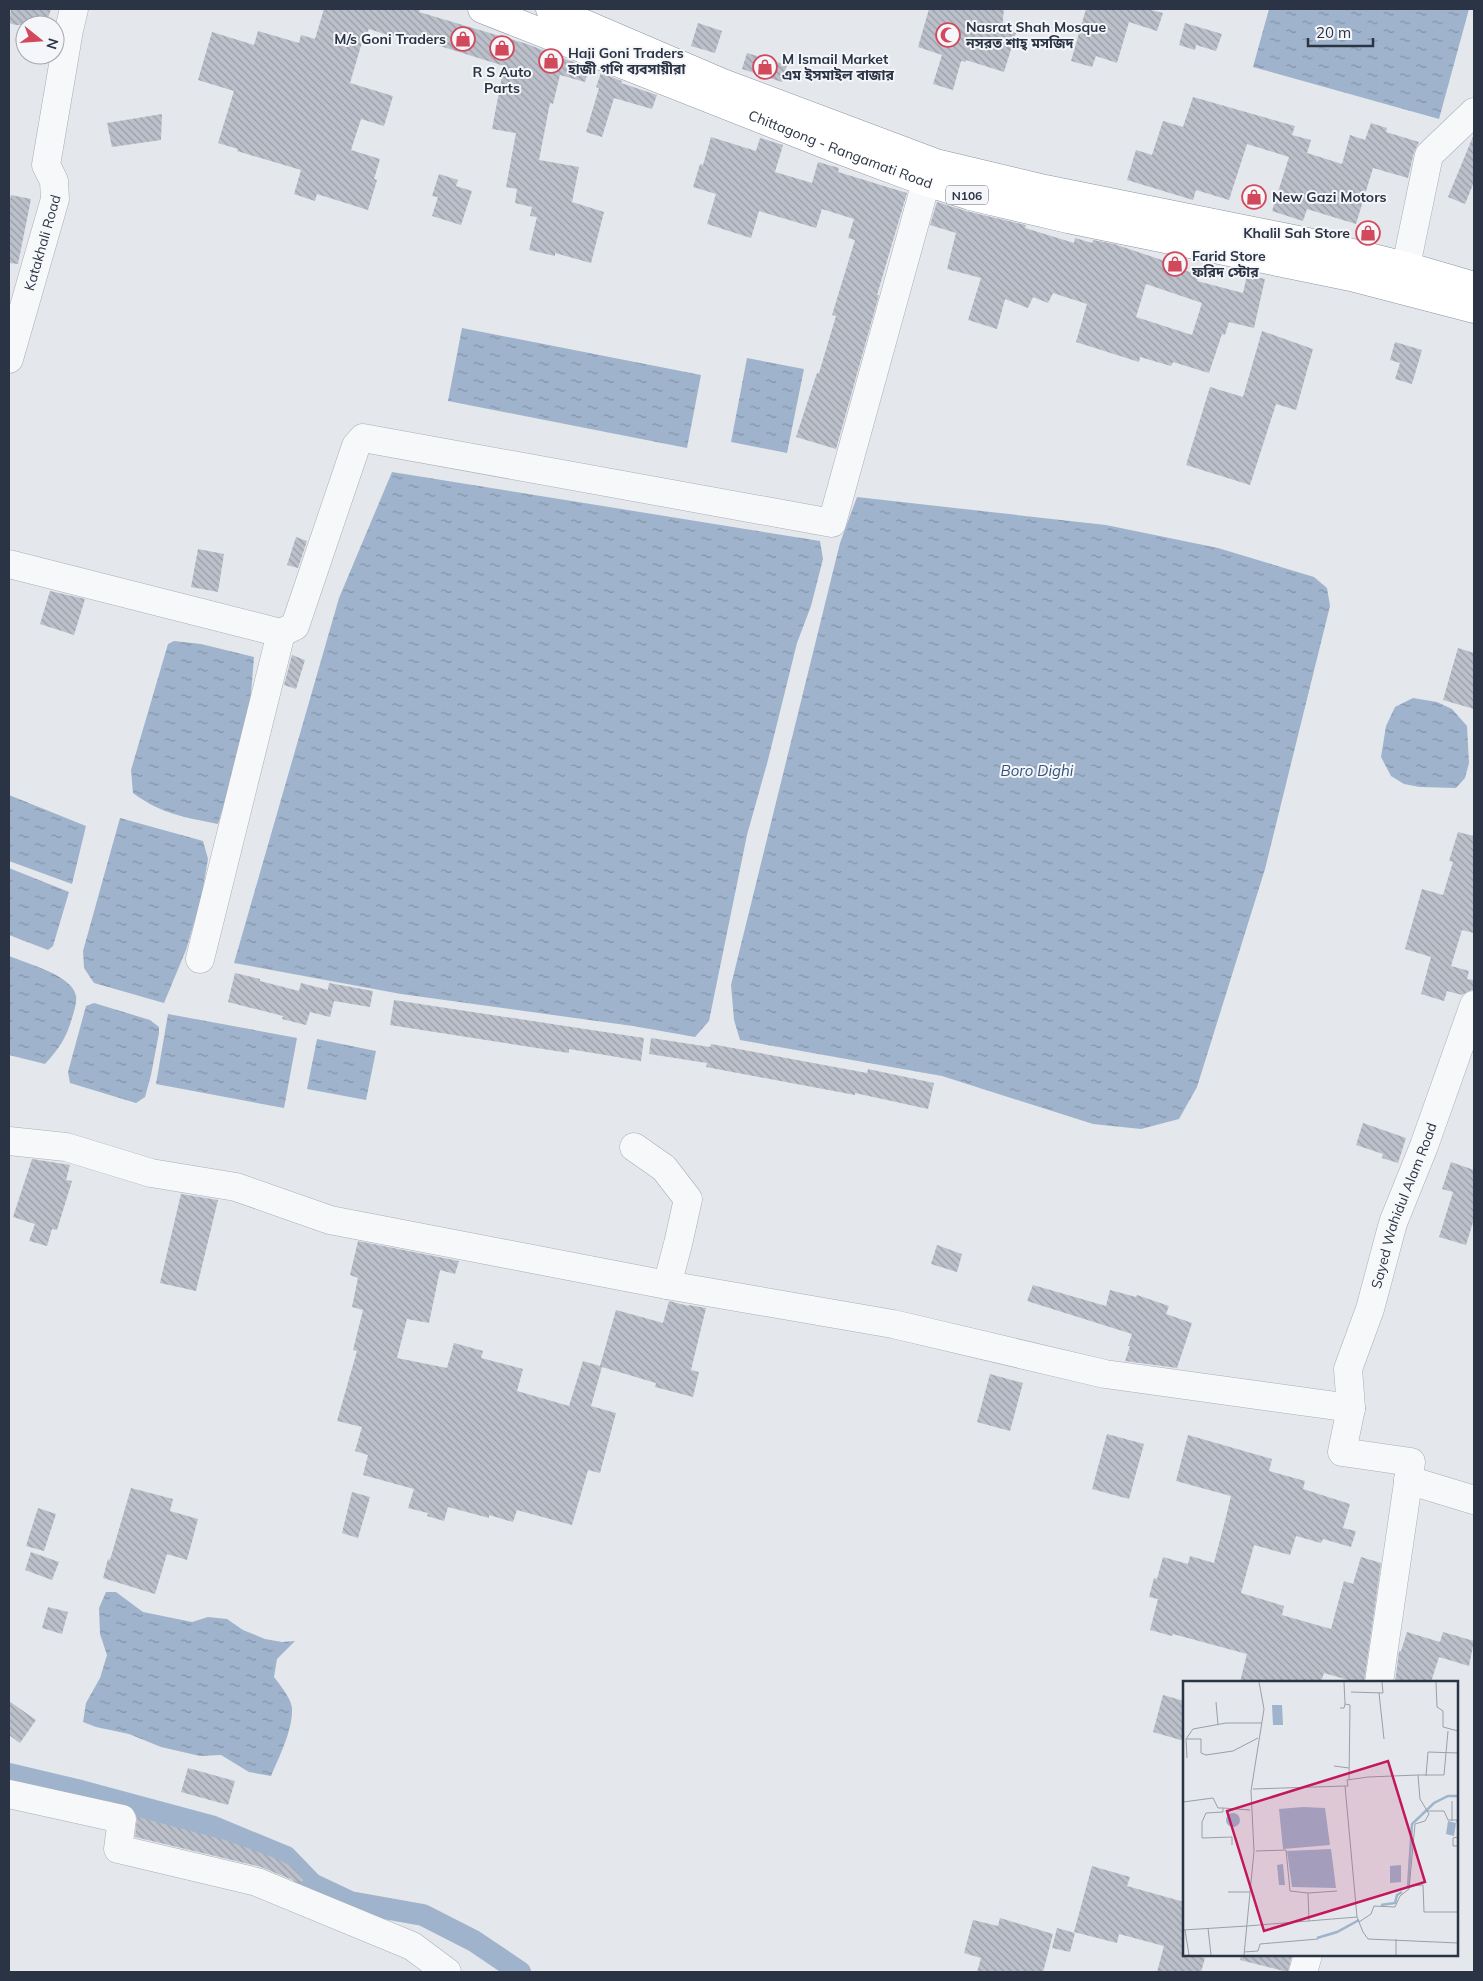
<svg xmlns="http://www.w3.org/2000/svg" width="1483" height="1981" font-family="Mulish,'Noto Sans Bengali',sans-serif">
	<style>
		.water { fill: url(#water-ripples) }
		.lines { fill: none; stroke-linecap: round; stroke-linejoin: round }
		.canal { stroke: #9fb4cc; stroke-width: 22 }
		.building { fill: url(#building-back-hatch); fill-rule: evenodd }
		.minor-casing { stroke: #a9aeb7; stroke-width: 29 }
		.highway-casing { stroke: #8b94a3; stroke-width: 29 }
		.minor { stroke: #f7f8fa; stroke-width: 28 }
		.highway { stroke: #fff; stroke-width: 28 }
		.labels { text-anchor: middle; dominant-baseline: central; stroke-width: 4; stroke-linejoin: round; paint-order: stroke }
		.shield { fill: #f4f6f9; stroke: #676e7b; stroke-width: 1 }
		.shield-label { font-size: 12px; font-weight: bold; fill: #2b3445 }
		.poi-label { font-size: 14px; font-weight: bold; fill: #2b3445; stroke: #f4f6f9; text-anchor: start }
		.street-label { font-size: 14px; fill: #2b3445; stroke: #f4f6f9 }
		.water-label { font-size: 15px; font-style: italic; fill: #34527a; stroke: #f4f6f9 }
		.inset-river { fill: none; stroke: #9fb4cc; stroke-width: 2.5 }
		.inset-road { fill: none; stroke: #9a9fa9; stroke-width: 1 }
		.view { fill: #c2185b; fill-opacity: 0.15; stroke: #c2185b; stroke-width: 2.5 }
		.inset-edge { fill: none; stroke: #2b3445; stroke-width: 2.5 }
	</style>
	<defs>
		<pattern id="water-ripples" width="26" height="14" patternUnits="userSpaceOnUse" patternTransform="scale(1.25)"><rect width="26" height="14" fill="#9fb4cc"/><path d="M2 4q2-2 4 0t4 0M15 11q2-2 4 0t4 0" fill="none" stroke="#8293a7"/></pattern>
		<pattern id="building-back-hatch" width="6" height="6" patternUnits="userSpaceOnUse" patternTransform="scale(1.25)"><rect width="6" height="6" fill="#bbc0ca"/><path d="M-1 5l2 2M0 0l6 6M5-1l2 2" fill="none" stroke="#989da6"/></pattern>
	</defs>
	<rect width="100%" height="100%" fill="#e4e7ec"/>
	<path class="water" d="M 1269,9 L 1469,9 L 1439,119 L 1253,67 Z
		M 462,328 L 701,375 L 687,448 L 448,401 Z
		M 747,358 L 804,369 L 787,453 L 731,442 Z
		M 392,472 L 820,541 L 823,559 L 811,606 L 797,643 L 768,760 L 747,835 L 709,1021 L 695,1037 L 633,1026 L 401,994 L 234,963 L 339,598 Z
		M 857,497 L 1106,525 L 1218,548 L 1314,577 L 1327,588 L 1330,606 L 1265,869 L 1197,1087 L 1179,1119 L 1141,1129 L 1093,1124 L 942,1076 L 740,1040 L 734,1020 L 731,985 L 840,543 Z
		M 174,641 L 201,644 L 254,657 L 251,694 L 242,746 L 218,824 C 184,817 161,814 133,793 L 131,770 L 168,644 Z
		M 1413,698 L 1437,702 L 1452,709 L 1467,726 L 1469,763 L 1465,778 L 1456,788 L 1420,787 L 1404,784 L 1391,776 L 1381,757 L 1386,726 L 1395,707 Z
		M 9,795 L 86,826 L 72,884 L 9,861 Z
		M 120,818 L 203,841 L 208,859 L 201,900 L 186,950 L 164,1003 L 94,983 L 84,968 L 83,951 Z
		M 9,868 L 69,892 L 53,946 L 48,950 L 9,935 Z
		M 9,956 C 25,963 73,975 76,996 C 77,1002 74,1012 72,1018 C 67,1037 58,1050 45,1064 L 9,1055 Z
		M 94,1003 L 150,1020 L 159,1027 L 159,1033 L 151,1075 L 145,1097 L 136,1103 L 70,1083 L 68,1072 L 86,1006 Z
		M 168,1014 L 297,1038 L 284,1108 L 156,1084 Z
		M 317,1039 L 376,1051 L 366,1100 L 307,1089 Z
		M 106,1592 L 116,1592 L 143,1612 L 192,1622 L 208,1617 L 227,1619 L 243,1630 L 265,1639 L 282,1642 L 295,1641 L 277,1659 L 274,1677 C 280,1685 291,1698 292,1708 C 293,1730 279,1757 271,1776 L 249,1772 L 221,1755 L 200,1756 L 161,1747 L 129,1734 L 96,1727 L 83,1722 L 86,1703 L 100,1678 L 107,1655 L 100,1634 L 99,1608 Z"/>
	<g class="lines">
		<path class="canal" d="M 9,1774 L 81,1791 L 211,1826 L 286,1857 L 312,1884 L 350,1902 L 423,1915 L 474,1941 L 520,1972"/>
	</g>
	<path class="building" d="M 11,9 L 51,9 L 46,25 L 16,25 L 9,23 Z
		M 324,9 L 420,9 L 419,12 L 527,44 L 589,68 L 585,82 L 560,75 L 553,104 L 550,103 L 539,160 L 579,167 L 572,202 L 604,212 L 591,263 L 555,253 L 555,256 L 529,250 L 537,217 L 530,216 L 532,207 L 515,203 L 517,189 L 506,187 L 516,133 L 492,129 L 504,66 L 411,37 L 410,42 L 369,29 L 367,33 L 365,32 L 350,83 L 393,96 L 384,126 L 361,119 L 351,150 L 380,159 L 374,179 L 377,180 L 368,210 L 317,194 L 315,201 L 294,194 L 301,170 L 237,151 L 238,149 L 218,143 L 234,91 L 198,80 L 212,32 L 254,45 L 258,31 L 299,43 L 301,35 L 315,39 Z
		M 929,9 L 1004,9 L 1002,29 L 1016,33 L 1004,72 L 966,60 L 966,62 L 961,61 L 953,90 L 933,84 L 942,55 L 918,47 Z
		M 1086,9 L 1147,9 L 1163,13 L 1157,31 L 1129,22 L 1117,63 L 1096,56 L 1092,67 L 1071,61 Z
		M 698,23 L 722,31 L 715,53 L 691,46 Z
		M 1185,23 L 1222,34 L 1216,51 L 1196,45 L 1195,50 L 1179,45 Z
		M 747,53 L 787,65 L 782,82 L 742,69 Z
		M 601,73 L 622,81 L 621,83 L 657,95 L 652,109 L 614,98 L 602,137 L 586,132 L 599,88 L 596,87 Z
		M 1193,97 L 1295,126 L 1292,135 L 1311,140 L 1307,153 L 1342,164 L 1350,135 L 1365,140 L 1371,123 L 1387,128 L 1386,132 L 1419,142 L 1414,152 L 1408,178 L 1373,168 L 1356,224 L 1307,209 L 1303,221 L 1272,211 L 1289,157 L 1247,144 L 1229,200 L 1196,190 L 1193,200 L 1127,180 L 1136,150 L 1152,155 L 1163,121 L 1183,127 Z
		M 162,114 L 161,140 L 112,147 L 107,123 Z
		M 1474,134 L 1474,182 L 1465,204 L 1448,197 Z
		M 711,137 L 756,151 L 760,138 L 783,145 L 775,172 L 812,183 L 818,162 L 839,168 L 838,172 L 907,193 L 877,295 L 879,295 L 836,449 L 796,437 L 817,373 L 819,373 L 836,316 L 832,315 L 855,240 L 848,238 L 854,219 L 822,209 L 816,228 L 759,211 L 751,238 L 707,224 L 716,194 L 693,187 L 700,164 L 703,165 Z
		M 439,174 L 458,180 L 456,186 L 472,191 L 461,225 L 432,216 L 438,197 L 432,196 Z
		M 11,195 L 31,199 L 18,264 L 9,263 L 9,204 Z
		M 937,202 L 966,211 L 1026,225 L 1025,228 L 1074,243 L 1075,238 L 1092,243 L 1093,240 L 1114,244 L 1165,261 L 1167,256 L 1186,261 L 1184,270 L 1199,275 L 1197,281 L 1243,293 L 1247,275 L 1265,279 L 1254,328 L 1229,322 L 1225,335 L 1222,334 L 1209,373 L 1173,362 L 1171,366 L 1140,357 L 1139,362 L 1076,342 L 1087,304 L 1053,293 L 1048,303 L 1033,297 L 1028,308 L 1005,299 L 997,329 L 968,320 L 981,278 L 947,269 L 956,233 L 930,225 ZM 1146,284 L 1202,303 L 1192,335 L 1136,317 Z
		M 1262,331 L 1313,349 L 1296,410 L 1276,404 L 1250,485 L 1186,465 L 1210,387 L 1243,397 Z
		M 1395,342 L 1422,350 L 1412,384 L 1395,379 L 1400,363 L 1390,360 Z
		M 296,537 L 307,541 L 298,568 L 287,565 Z
		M 198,549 L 224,554 L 218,592 L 191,587 Z
		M 50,591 L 85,599 L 74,635 L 40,624 Z
		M 1458,648 L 1474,653 L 1474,709 L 1443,700 Z
		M 292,655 L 305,660 L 296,689 L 284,685 Z
		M 1458,832 L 1474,836 L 1474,933 L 1462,930 L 1451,966 L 1469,971 L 1467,979 L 1474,980 L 1474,990 L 1471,990 L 1462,995 L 1447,991 L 1444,1001 L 1421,994 L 1431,957 L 1405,949 L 1422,889 L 1443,895 L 1453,862 L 1449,861 Z
		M 235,973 L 260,979 L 260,981 L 299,991 L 301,983 L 328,990 L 329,983 L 373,991 L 370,1007 L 334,1001 L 330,1017 L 310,1012 L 306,1025 L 282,1019 L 283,1016 L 228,1002 Z
		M 394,1000 L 644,1038 L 641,1061 L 569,1049 L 569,1053 L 390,1025 Z
		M 651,1038 L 710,1047 L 711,1044 L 867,1073 L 868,1069 L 934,1083 L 928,1109 L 855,1093 L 855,1095 L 706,1067 L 707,1063 L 649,1054 Z
		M 1363,1123 L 1406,1138 L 1398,1163 L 1382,1158 L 1383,1154 L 1356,1145 Z
		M 32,1159 L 70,1165 L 66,1180 L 72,1181 L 57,1230 L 52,1229 L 47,1246 L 29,1241 L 35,1224 L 13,1217 Z
		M 1451,1162 L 1474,1170 L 1474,1219 L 1466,1245 L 1439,1237 L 1453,1192 L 1442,1189 Z
		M 181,1194 L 218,1200 L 196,1291 L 160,1283 Z
		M 358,1241 L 459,1261 L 455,1274 L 440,1270 L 429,1323 L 407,1319 L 397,1358 L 447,1368 L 454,1343 L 483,1351 L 481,1358 L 523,1369 L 517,1391 L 569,1406 L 583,1361 L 600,1366 L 616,1310 L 663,1323 L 669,1301 L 688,1306 L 689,1305 L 706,1308 L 691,1370 L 699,1372 L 693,1397 L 655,1387 L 656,1383 L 602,1367 L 591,1406 L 616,1413 L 600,1473 L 588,1470 L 572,1525 L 517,1510 L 513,1522 L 489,1515 L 489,1518 L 448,1507 L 444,1521 L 427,1516 L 428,1513 L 408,1508 L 414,1489 L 363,1475 L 368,1455 L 355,1451 L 362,1427 L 337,1421 L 357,1351 L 353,1350 L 363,1310 L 352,1307 L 358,1278 L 350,1275 Z
		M 937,1245 L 962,1254 L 957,1272 L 931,1264 Z
		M 1033,1285 L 1106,1306 L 1110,1290 L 1136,1297 L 1137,1295 L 1169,1306 L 1166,1314 L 1192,1323 L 1177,1368 L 1125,1361 L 1130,1346 L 1128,1346 L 1132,1334 L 1027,1301 Z
		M 990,1374 L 1023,1383 L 1010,1431 L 977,1422 Z
		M 1107,1434 L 1144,1444 L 1129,1499 L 1092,1489 Z
		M 1188,1435 L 1272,1459 L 1269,1471 L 1305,1481 L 1303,1489 L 1350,1504 L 1343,1528 L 1356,1531 L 1351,1547 L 1323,1539 L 1321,1543 L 1296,1536 L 1290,1555 L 1254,1545 L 1241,1593 L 1284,1606 L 1282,1615 L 1331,1629 L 1344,1581 L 1353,1584 L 1361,1557 L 1381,1563 L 1364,1682 L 1355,1682 L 1324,1673 L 1321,1682 L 1240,1682 L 1247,1654 L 1173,1634 L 1172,1636 L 1150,1630 L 1158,1599 L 1149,1597 L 1154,1578 L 1157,1579 L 1163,1557 L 1188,1564 L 1190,1556 L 1214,1563 L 1227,1513 L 1231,1496 L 1176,1481 Z
		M 131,1488 L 173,1499 L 170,1511 L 198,1519 L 187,1560 L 167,1554 L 155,1594 L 103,1578 L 108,1559 L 110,1560 Z
		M 352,1492 L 370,1497 L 358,1538 L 342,1533 Z
		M 38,1508 L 56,1514 L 44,1551 L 26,1546 Z
		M 31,1552 L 59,1562 L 52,1580 L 25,1570 Z
		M 48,1607 L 68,1612 L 62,1634 L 42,1628 Z
		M 1407,1632 L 1440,1642 L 1443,1632 L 1474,1641 L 1469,1666 L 1439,1657 L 1431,1682 L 1395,1682 L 1399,1651 L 1401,1651 Z
		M 1163,1695 L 1184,1701 L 1184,1741 L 1153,1732 Z
		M 9,1701 L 36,1720 L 20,1743 L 9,1735 Z
		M 188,1768 L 235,1781 L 228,1805 L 181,1792 Z
		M 137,1817 L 225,1840 L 275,1858 L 293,1867 L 304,1880 L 300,1883 L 261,1867 L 135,1837 Z
		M 1092,1866 L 1130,1877 L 1127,1886 L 1184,1902 L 1184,1955 L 1205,1958 L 1201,1972 L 1157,1972 L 1164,1946 L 1119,1934 L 1117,1943 L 1074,1932 Z
		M 1000,1918 L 1053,1934 L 1043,1972 L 977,1972 L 981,1958 L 964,1953 L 973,1920 L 998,1926 Z
		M 1057,1928 L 1075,1933 L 1070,1952 L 1052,1948 Z
		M 1241,1955 L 1292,1955 L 1288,1972 L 1240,1960 Z"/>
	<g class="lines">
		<g class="minor-casing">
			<g id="minor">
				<path d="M 1406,266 L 1429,155 L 1474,112"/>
				<path id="s1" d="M 9,359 L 55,199 L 54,181 L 46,165 L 69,30 L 74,9"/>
				<path d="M 9,564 L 281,633 L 295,626 L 356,446 L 363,438 L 832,523 L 926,182"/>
				<path d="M 200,959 L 281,633"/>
				<path d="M 9,1141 L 66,1147 L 151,1173 L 236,1187 L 330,1220 L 667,1285 L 893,1324 L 1105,1374 L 1351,1408 L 1342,1452 L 1411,1462 L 1379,1682"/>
				<path d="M 634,1147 L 664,1168 L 688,1199 L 678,1244 L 667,1285"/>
				<path id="s2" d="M 1351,1408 L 1348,1369 L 1370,1309 L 1393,1223 L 1424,1146 L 1474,1005"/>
				<path d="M 1408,1480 L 1474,1500"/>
				<path d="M 9,1794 L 122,1819 L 118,1849 L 257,1882 L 412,1946 L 447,1972"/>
				<path d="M 1303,1972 L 1308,1955"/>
			</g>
		</g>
		<g class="highway-casing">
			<g id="highway">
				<path id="s3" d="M 482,9 L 837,149 L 926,182 L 970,196 L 1068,219 L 1351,277 L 1474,309"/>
				<path d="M 550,9 L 723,83 L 936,163 L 1045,189 L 1308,242 L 1406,266 L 1474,286"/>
			</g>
		</g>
		<use href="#minor" class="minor"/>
		<use href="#highway" class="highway"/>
	</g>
	<defs>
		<g id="mosque-ring" transform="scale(1.25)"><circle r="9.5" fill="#f4f6f9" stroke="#d1495b" stroke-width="1.5"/><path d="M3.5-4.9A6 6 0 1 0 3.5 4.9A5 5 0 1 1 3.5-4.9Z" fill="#d1495b"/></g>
		<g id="shop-ring" transform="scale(1.25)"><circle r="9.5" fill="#f4f6f9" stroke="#d1495b" stroke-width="1.5"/><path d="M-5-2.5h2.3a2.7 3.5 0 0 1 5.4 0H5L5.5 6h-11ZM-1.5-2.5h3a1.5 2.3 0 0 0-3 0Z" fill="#d1495b"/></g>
	</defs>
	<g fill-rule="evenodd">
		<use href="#mosque-ring" x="948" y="35"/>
		<use href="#shop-ring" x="463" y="39"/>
		<use href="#shop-ring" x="502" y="48"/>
		<use href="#shop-ring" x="551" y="61"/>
		<use href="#shop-ring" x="765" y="67"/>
		<use href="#shop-ring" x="1254" y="197"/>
		<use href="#shop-ring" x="1368" y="233"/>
		<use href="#shop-ring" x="1175" y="264"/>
	</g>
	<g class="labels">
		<rect class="shield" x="946" y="185.5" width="42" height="19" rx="4"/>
		<g class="shield-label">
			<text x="967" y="195">N106</text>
		</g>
		<g class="poi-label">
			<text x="966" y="27">Nasrat Shah Mosque<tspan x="966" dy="16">নসরত শাহ্‌ মসজিদ</tspan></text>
			<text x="446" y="39" text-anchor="end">M/s Goni Traders</text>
			<text x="568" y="53">Haji Goni Traders<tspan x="568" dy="16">হাজী গণি ব্যবসায়ীরা</tspan></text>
			<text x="782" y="59">M Ismail Market<tspan x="782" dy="16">এম ইসমাইল বাজার</tspan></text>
			<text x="502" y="72" text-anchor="middle">R S Auto<tspan x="502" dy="16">Parts</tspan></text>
			<text x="1272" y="197">New Gazi Motors</text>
			<text x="1350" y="233" text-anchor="end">Khalil Sah Store</text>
			<text x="1192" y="256">Farid Store<tspan x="1192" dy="16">ফরিদ স্টোর</tspan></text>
		</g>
		<g class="street-label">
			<text stroke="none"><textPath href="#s3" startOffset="385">Chittagong - Rangamati Road</textPath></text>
			<text stroke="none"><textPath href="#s1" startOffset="121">Katakhali Road</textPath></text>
			<text stroke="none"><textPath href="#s2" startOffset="212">Sayed Wahidul Alam Road</textPath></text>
		</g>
		<g class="water-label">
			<text x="1037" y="770">Boro Dighi</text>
		</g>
	</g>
	<g transform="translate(1183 1681)">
		<rect width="275" height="275" fill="#e4e7ec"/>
		<path d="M 89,24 L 99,24 L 100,44 L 90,44 ZM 120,126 L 142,127 L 147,164 L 100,168 L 96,128 ZM43 139a7 7 0 1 1 14 0a7 7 0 1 1-14 0ZM 265,140 L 273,142 L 271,155 L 263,153 ZM 148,168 L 153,207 L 109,206 L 104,170 ZM 100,183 L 102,204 L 96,204 L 94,184 ZM 218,184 L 218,201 L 207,202 L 207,185 Z" fill="#9fb4cc"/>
		<path class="inset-river" d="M 225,206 L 229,143 L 251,122 L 265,115 L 275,115M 198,224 L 212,222 L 214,214 L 219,211M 134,257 L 154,251 L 176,239"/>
		<path class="inset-road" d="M 161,1 L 162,23M 253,1 L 254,26 L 260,30 L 260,46 L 275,50M 168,11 L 200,12 L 199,1M 196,12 L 201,58M 33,21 L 35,44M 157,27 L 161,27 L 162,23 L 167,24 L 166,99M 3,58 L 18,58 L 18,72 L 23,74 L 50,70 L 75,57M 4,77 L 3,58 L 10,48 L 43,42 L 79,42M 151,85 L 166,87M 235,94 L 261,94 L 265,50M 243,95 L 245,71 L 275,72M 70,108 L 162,105M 269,120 L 269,140M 0,121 L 30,117 L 35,127 L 40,127M 245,130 L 261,130 L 265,139 L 274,139 L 275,152M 275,156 L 270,157 L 270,165 L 275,165M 49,164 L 49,156 L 19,157 L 19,141 L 23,132 L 40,131 L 40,127 L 67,129M 73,170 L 103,169 L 107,210 L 125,212 L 126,240M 226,205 L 240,204 L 241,231 L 275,231M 45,211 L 67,211M 125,212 L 154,210M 176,241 L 188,233 L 191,225 L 212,226 L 217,215 L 226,208 L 232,143 L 242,140 L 246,133 L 237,118 L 235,94 L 185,96 L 164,99 L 165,105 L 162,105 L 174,236 L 180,251 L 185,258 L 275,262M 64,245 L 174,236M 25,247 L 28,274M 0,249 L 64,245M 2,249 L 6,274M 61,271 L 75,270 L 77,263 L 135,258M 61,274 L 71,170 L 68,110 L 81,28 L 76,1M 213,274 L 213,258"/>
		<path class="view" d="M 205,80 L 242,201 L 81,250 L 44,130 Z"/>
		<rect width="275" height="275" class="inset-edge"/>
	</g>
	<rect width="1483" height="1981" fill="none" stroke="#2b3445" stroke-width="20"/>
	<g transform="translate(40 40) rotate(107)"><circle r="24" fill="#f4f6f9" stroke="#a4a8b1"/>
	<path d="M0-4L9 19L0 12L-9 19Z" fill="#d1495b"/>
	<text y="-8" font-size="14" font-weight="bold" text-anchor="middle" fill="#2b3445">N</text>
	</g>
	<path d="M1308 38v8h65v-8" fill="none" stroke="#2b3445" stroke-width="2.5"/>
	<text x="1316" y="38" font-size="15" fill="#2b3445" stroke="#f4f6f9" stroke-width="4" paint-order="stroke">20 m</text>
</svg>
